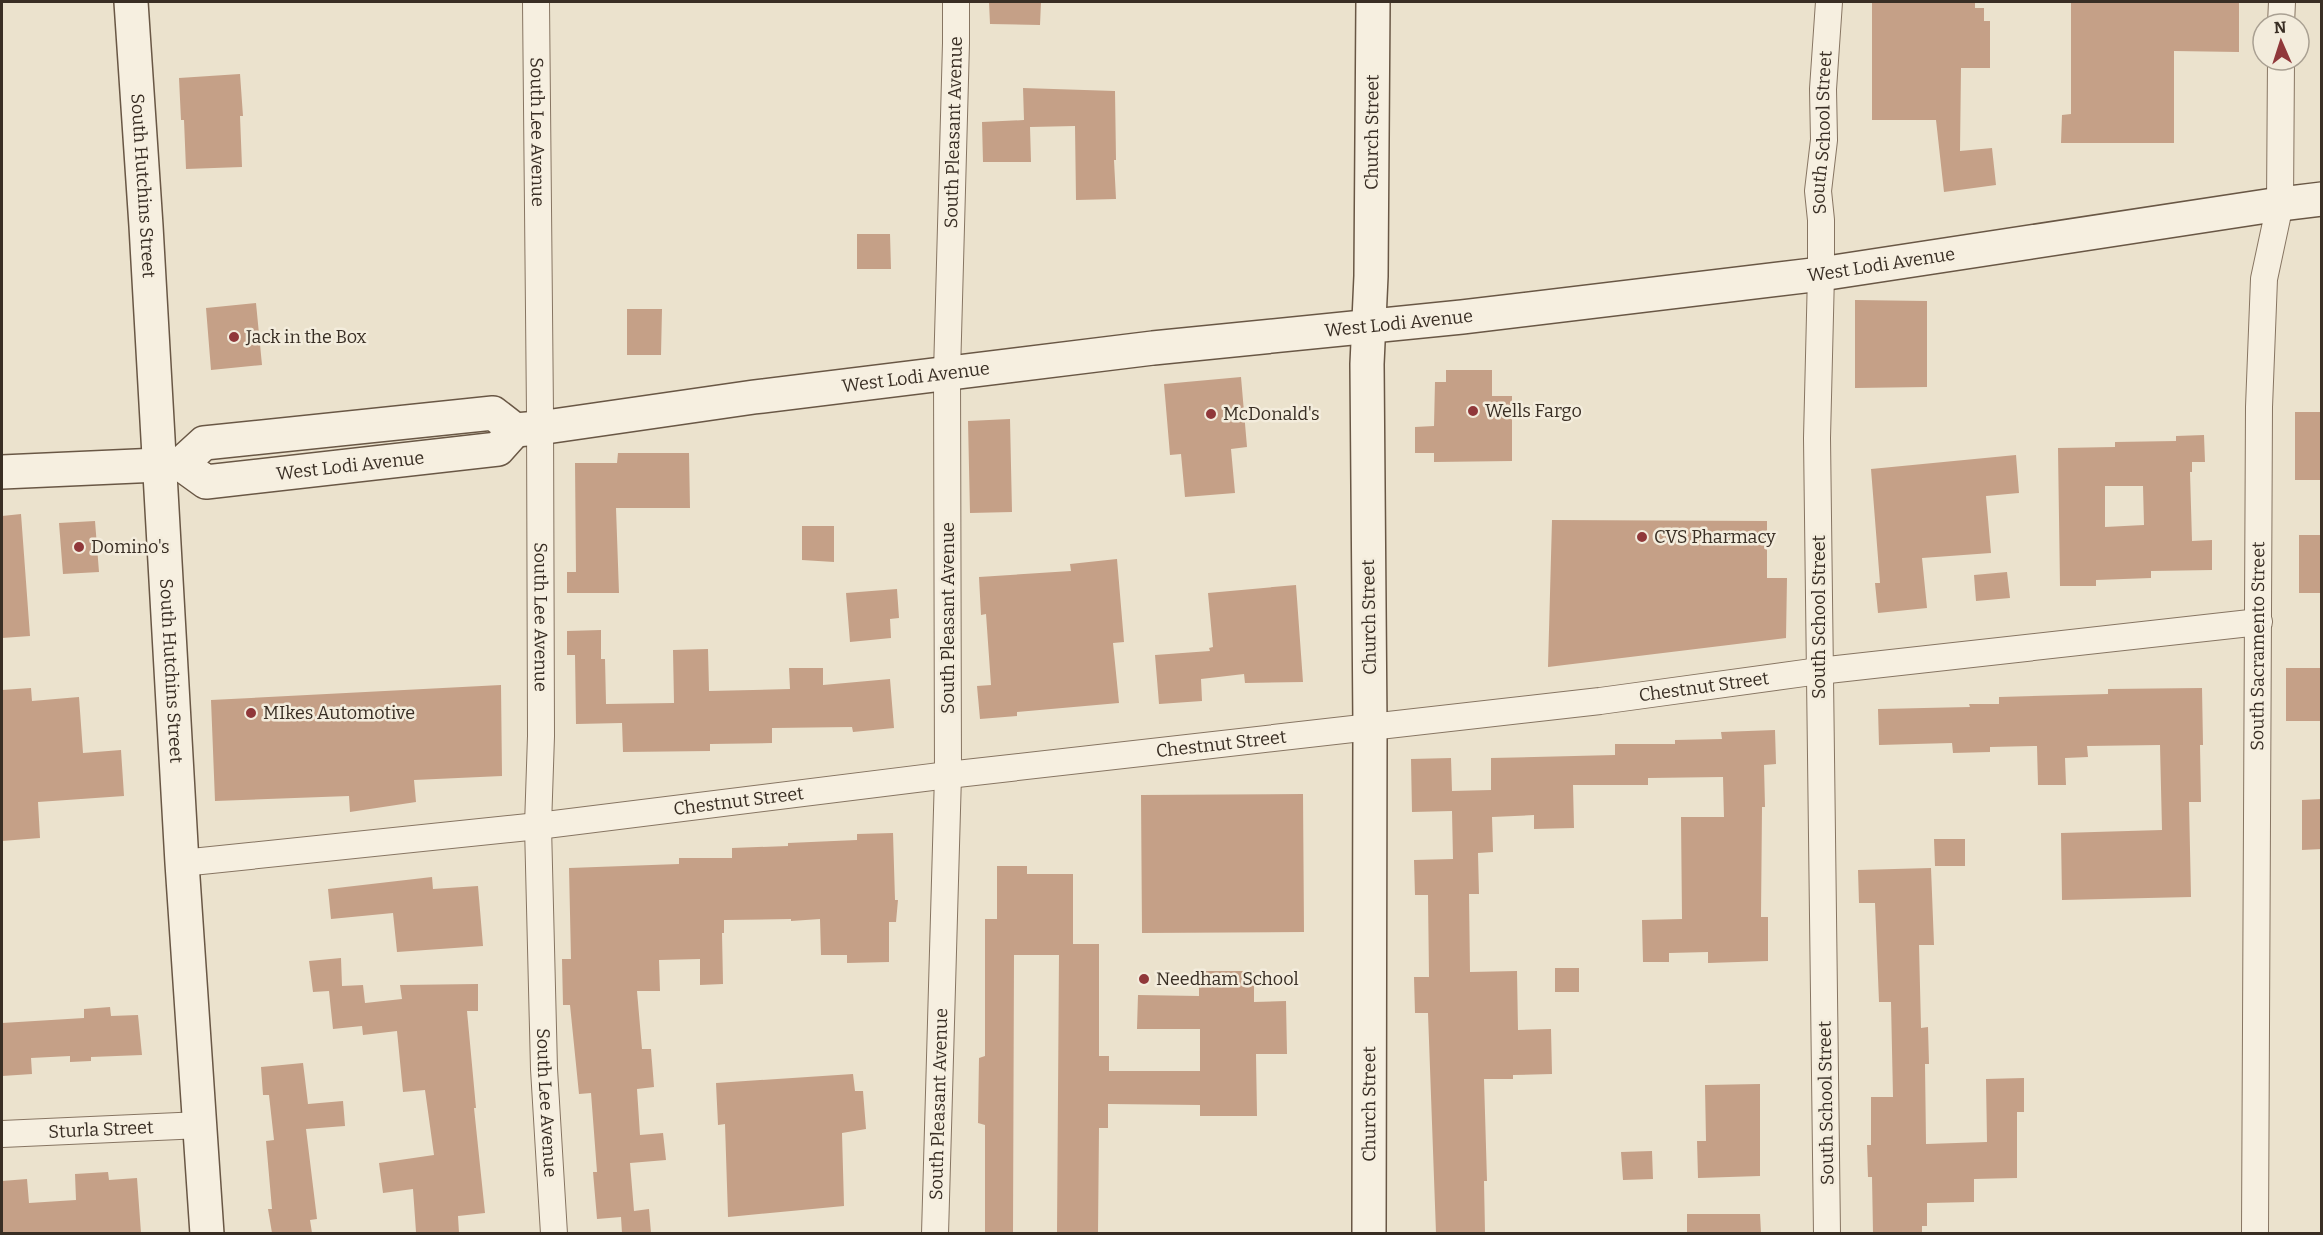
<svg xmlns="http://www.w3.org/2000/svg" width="2323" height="1235" font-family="Bitter,serif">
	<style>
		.building { fill: #c5a087; fill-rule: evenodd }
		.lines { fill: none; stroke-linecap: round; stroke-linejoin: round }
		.street-casing { stroke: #877562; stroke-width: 28 }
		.secondary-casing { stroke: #695745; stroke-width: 36 }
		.street { stroke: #f6efe0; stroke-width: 26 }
		.secondary { stroke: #f6efe0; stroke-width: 33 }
		.poi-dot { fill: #90383a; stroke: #f3ecdc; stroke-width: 2 }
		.labels { text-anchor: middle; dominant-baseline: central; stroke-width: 5; stroke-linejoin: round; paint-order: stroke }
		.street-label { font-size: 18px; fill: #392e24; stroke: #f3ecdc }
		.poi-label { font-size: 18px; fill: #392e24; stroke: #f3ecdc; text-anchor: start }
	</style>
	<rect width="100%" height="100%" fill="#ebe2cd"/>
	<path class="building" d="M 989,2 L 1041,2 L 1040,25 L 990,24 Z
		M 1872,2 L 1975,2 L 1975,8 L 1984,8 L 1984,21 L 1990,21 L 1990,68 L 1961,68 L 1960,151 L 1992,148 L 1996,185 L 1944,192 L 1936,120 L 1872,120 Z
		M 2071,2 L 2239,2 L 2239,52 L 2174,51 L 2174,143 L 2061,143 L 2062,115 L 2071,114 Z
		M 240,74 L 243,116 L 240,116 L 242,167 L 186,169 L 184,120 L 181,120 L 179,78 Z
		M 1023,88 L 1115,91 L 1116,160 L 1114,160 L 1116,199 L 1076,200 L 1075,126 L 1030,127 L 1031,162 L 983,162 L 982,122 L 1024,120 Z
		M 857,234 L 890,234 L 891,269 L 857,269 Z
		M 1855,300 L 1927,301 L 1927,387 L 1855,388 Z
		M 256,303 L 262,365 L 211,370 L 206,308 Z
		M 627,309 L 662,309 L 661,355 L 627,355 Z
		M 1446,370 L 1492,370 L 1492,396 L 1512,396 L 1512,461 L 1434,462 L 1434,453 L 1415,453 L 1415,427 L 1434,426 L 1435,382 L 1446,382 Z
		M 1241,377 L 1247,447 L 1231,449 L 1235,493 L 1185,497 L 1181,454 L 1170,455 L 1164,384 Z
		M 2295,412 L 2322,412 L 2322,480 L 2295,480 Z
		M 1010,419 L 1012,512 L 970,513 L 968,421 Z
		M 2204,435 L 2205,462 L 2192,462 L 2192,472 L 2190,472 L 2192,541 L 2212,540 L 2212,570 L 2151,571 L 2151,578 L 2096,580 L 2096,586 L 2060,586 L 2058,448 L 2115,447 L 2115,442 L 2176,441 L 2176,436 ZM 2105,486 L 2143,486 L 2144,525 L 2105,527 Z
		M 618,453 L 689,453 L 690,508 L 616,508 L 619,593 L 567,593 L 567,572 L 576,572 L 575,463 L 617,463 Z
		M 2016,455 L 2019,493 L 1986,496 L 1991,553 L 1922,558 L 1927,608 L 1878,613 L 1875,583 L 1880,583 L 1871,469 Z
		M 21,514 L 30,636 L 2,638 L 2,516 Z
		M 1552,520 L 1767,521 L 1767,578 L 1787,578 L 1786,638 L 1548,667 Z
		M 95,521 L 99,572 L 63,574 L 59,523 Z
		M 802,526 L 834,526 L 834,562 L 802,560 Z
		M 2299,535 L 2322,535 L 2322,593 L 2299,593 Z
		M 1117,559 L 1124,642 L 1113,643 L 1119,703 L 1017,712 L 1017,716 L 980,719 L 977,686 L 991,685 L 986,614 L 981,615 L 979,577 L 1071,571 L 1070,564 Z
		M 2007,572 L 2010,598 L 1976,601 L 1974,575 Z
		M 1296,585 L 1303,682 L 1245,683 L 1244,674 L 1201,679 L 1202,701 L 1159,704 L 1155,655 L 1210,651 L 1209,648 L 1213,647 L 1208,593 Z
		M 897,589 L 899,618 L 890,619 L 891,638 L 850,642 L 846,593 Z
		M 601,630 L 601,659 L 605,659 L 606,704 L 674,703 L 673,650 L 708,649 L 709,691 L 790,689 L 789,668 L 823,668 L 823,685 L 890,679 L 894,728 L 853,732 L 852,727 L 772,728 L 772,743 L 710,744 L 710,751 L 623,752 L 622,723 L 576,724 L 575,655 L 567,655 L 567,631 Z
		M 2286,668 L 2322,668 L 2322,721 L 2286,721 Z
		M 501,685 L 502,776 L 414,780 L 416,802 L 350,812 L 349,796 L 215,801 L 211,700 Z
		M 31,688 L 32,701 L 79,697 L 83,753 L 121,750 L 124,796 L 38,802 L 40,838 L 2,841 L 2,690 Z
		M 2202,688 L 2203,745 L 2200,745 L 2201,802 L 2189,802 L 2191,897 L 2062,900 L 2061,833 L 2162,830 L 2160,745 L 2087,746 L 2088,757 L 2065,758 L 2066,785 L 2038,785 L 2037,746 L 1990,747 L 1990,752 L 1953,753 L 1952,743 L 1879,745 L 1878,709 L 1970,707 L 1969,704 L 1999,704 L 1999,697 L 2108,694 L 2108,689 Z
		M 1775,730 L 1776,764 L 1764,765 L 1765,807 L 1762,807 L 1761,917 L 1768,917 L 1768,961 L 1708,963 L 1708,952 L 1669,953 L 1669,962 L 1643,962 L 1642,920 L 1682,919 L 1681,817 L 1724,817 L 1723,777 L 1648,778 L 1648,785 L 1573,785 L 1574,828 L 1534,829 L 1534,815 L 1492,817 L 1493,852 L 1478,853 L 1479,894 L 1469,894 L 1470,972 L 1517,971 L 1518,1030 L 1551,1029 L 1552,1074 L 1513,1075 L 1513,1079 L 1484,1079 L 1487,1181 L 1484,1181 L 1485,1233 L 1436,1233 L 1428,1013 L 1415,1013 L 1414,977 L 1429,977 L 1428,895 L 1415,895 L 1414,860 L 1453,859 L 1452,811 L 1412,812 L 1411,759 L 1451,758 L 1452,791 L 1491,790 L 1491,758 L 1615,755 L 1615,744 L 1675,744 L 1675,740 L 1722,739 L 1721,732 Z
		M 1303,794 L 1304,932 L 1142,933 L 1141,795 Z
		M 2322,799 L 2322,849 L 2302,850 L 2302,800 Z
		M 893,833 L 895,900 L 898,900 L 896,922 L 889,922 L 889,962 L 847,963 L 847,955 L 821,955 L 820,919 L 791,921 L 791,919 L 724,920 L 724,933 L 722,933 L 723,984 L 700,985 L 700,959 L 659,960 L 660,991 L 637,991 L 642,1049 L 651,1049 L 654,1087 L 637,1089 L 640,1135 L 663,1133 L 666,1160 L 630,1163 L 634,1211 L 649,1209 L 651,1233 L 622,1233 L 621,1217 L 597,1219 L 593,1172 L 597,1172 L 591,1093 L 579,1094 L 570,1005 L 563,1005 L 562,959 L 571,959 L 569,868 L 679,864 L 679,858 L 732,858 L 732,848 L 788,846 L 788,843 L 857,840 L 857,834 Z
		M 1934,839 L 1965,839 L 1965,866 L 1935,866 Z
		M 997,866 L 1027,866 L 1027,874 L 1073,874 L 1073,944 L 1099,944 L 1099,1056 L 1109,1056 L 1109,1071 L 1200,1071 L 1200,1029 L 1137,1029 L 1138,995 L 1199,996 L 1199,971 L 1254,971 L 1254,1002 L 1286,1001 L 1287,1054 L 1256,1054 L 1257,1116 L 1200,1116 L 1200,1105 L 1108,1104 L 1108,1128 L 1099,1128 L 1098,1233 L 1057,1233 L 1059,955 L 1014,955 L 1013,1233 L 985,1233 L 985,1125 L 978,1123 L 979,1058 L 985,1056 L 985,919 L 997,919 Z
		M 1931,868 L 1934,945 L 1919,945 L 1921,1028 L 1928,1027 L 1929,1064 L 1925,1064 L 1926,1144 L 1987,1142 L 1986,1079 L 2024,1078 L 2024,1112 L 2017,1112 L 2017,1178 L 1974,1179 L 1974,1202 L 1927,1203 L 1927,1226 L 1922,1226 L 1922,1233 L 1873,1233 L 1872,1177 L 1868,1177 L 1867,1145 L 1871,1145 L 1871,1097 L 1893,1097 L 1891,1002 L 1879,1002 L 1875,903 L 1859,903 L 1858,870 Z
		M 432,877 L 433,889 L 478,886 L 483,946 L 397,952 L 393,913 L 331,919 L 328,889 Z
		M 341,958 L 342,986 L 363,985 L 365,1003 L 402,999 L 400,985 L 478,984 L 478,1011 L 467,1011 L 476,1108 L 474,1108 L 485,1213 L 458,1216 L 459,1233 L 416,1232 L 413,1189 L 383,1193 L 379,1163 L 434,1155 L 425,1090 L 403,1092 L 397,1031 L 363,1035 L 362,1026 L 333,1029 L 329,991 L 313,992 L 309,961 Z
		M 1555,968 L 1579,968 L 1579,992 L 1555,992 Z
		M 110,1007 L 111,1016 L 138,1015 L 142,1055 L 91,1057 L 91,1061 L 70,1062 L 70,1056 L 31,1058 L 32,1074 L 2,1076 L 2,1023 L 84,1018 L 84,1009 Z
		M 303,1063 L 308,1104 L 343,1101 L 345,1126 L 306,1129 L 317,1219 L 310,1220 L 312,1233 L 272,1233 L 268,1209 L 272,1209 L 266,1141 L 274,1140 L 269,1095 L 263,1095 L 261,1067 Z
		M 853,1074 L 855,1091 L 863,1091 L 866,1129 L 842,1133 L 844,1206 L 728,1217 L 725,1124 L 718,1125 L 716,1083 Z
		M 1760,1084 L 1760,1176 L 1698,1178 L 1697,1141 L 1706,1141 L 1705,1085 Z
		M 1652,1151 L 1653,1179 L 1623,1180 L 1621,1152 Z
		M 108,1172 L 109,1180 L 137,1178 L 141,1233 L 2,1233 L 2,1181 L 27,1179 L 29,1203 L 76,1200 L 75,1174 Z
		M 1687,1214 L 1760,1214 L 1761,1233 L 1687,1233 Z"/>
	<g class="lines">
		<g class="street-casing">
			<g id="street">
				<path id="s1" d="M 536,2 L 540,414 L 541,736 L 538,826 L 544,1069 L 554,1234"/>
				<path d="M 2281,24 L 2282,2"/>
				<path id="s2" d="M 182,863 L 538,826 L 948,775 L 1600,701 L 1819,671 L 2259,622"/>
				<path id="s3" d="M 2,1134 L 201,1125"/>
				<path id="s4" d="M 935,1234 L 948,775 L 947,373 L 956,43 L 956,2"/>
				<path id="s5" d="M 1827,1234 L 1817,438 L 1821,274 L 1821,220 L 1818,191 L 1824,140 L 1823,89 L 1829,2"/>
				<path id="s6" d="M 2255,1234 L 2259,407 L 2264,279 L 2280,204 L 2281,60"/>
			</g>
		</g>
		<g class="secondary-casing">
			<g id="secondary">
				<path id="s7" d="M 131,2 L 146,226 L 182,863 L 207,1234"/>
				<path id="s8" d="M 181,464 L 206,482 L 498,449 L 515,430"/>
				<path id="s9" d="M 2,472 L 181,464 L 204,443 L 493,413 L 515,430 L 539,428 L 754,397 L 1153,348 L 1462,317 L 1821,274 L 2280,204 L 2322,199"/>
				<path id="s10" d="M 1369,1234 L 1370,727 L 1367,364 L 1371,276 L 1373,2"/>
			</g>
		</g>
		<use href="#street" class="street"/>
		<use href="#secondary" class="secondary"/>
	</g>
	<g class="poi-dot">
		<circle cx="234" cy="337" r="6"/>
		<circle cx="1473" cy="411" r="6"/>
		<circle cx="1211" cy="414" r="6"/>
		<circle cx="1642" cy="537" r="6"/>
		<circle cx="79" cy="547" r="6"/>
		<circle cx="251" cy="713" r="6"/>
		<circle cx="1144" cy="979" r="6"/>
	</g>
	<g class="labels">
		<g class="street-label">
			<text stroke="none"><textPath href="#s1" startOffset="130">South Lee Avenue</textPath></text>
			<text stroke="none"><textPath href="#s4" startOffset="1102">South Pleasant Avenue</textPath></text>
			<text stroke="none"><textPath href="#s10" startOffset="1102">Church Street</textPath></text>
			<text stroke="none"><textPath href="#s5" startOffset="1102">South School Street</textPath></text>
			<text stroke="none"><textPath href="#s7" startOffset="184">South Hutchins Street</textPath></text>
			<text stroke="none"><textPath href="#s9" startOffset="1905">West Lodi Avenue</textPath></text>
			<text stroke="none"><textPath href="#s9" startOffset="1419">West Lodi Avenue</textPath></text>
			<text stroke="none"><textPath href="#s9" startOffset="933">West Lodi Avenue</textPath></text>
			<text stroke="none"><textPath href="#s8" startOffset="176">West Lodi Avenue</textPath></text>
			<text transform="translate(1369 617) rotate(-91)">Church Street</text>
			<text transform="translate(1819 617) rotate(-90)">South School Street</text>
			<text stroke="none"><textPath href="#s1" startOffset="615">South Lee Avenue</textPath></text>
			<text transform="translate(948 618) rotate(-90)">South Pleasant Avenue</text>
			<text stroke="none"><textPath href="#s6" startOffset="588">South Sacramento Street</textPath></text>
			<text stroke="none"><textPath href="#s7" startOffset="670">South Hutchins Street</textPath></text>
			<text stroke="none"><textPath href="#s2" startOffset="1532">Chestnut Street</textPath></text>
			<text stroke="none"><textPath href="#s2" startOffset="1046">Chestnut Street</textPath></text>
			<text stroke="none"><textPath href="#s2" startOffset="560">Chestnut Street</textPath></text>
			<text stroke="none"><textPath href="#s1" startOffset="1101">South Lee Avenue</textPath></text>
			<text stroke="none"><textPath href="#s4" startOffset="130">South Pleasant Avenue</textPath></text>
			<text stroke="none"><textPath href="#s10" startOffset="130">Church Street</textPath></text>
			<text transform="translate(1826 1103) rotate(-91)">South School Street</text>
			<text stroke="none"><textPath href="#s3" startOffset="99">Sturla Street</textPath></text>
		</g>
		<g class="poi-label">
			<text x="246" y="337">Jack in the Box</text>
			<text x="1485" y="411">Wells Fargo</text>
			<text x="1223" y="414">McDonald's</text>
			<text x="1654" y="537">CVS Pharmacy</text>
			<text x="91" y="547">Domino's</text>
			<text x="263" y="713">MIkes Automotive</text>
			<text x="1156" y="979">Needham School</text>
		</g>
	</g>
	<rect width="2323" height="1235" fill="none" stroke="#392e24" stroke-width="6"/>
	<g transform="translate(2281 42) rotate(357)"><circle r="28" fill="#f3ecdc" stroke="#a9a092" stroke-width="1.5"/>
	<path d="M0-4.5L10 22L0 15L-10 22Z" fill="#90383a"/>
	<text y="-9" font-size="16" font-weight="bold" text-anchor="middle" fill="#392e24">N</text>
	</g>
</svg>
